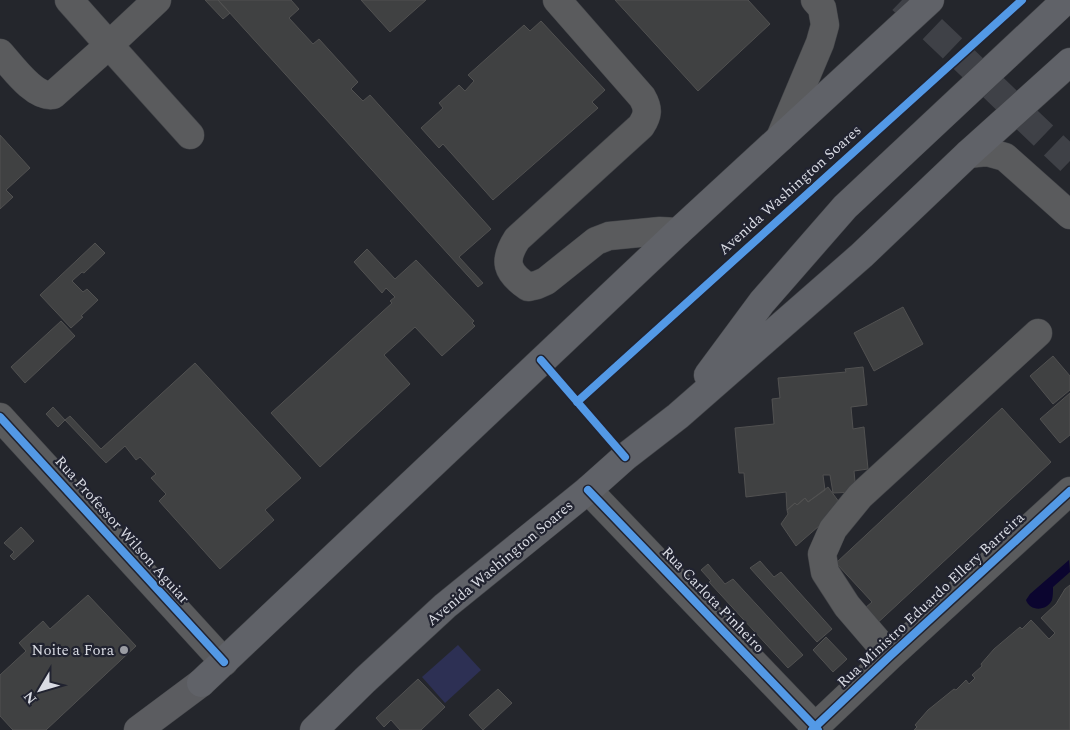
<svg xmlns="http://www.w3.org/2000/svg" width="1070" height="730" font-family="Spectral,serif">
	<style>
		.green { fill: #2d3054 }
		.water { fill: #0b052f }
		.building { fill: #404142; stroke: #515151 }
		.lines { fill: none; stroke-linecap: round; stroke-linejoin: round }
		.minor-tunnel { stroke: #3f4147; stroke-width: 28; stroke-dasharray: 28 14; stroke-linecap: butt }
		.minor-casing { stroke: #424448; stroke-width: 29 }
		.major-casing { stroke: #424448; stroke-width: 29 }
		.highway-casing { stroke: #424448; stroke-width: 29 }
		.minor { stroke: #5a5b5d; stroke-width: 28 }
		.major { stroke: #5b5c60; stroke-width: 28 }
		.highway { stroke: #606268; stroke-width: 28 }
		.cycleway-casing { stroke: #212330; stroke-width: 11 }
		.cycleway { stroke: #5399e6; stroke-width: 8 }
		.poi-dot { fill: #9a9ca3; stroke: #212330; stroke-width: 2 }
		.labels { text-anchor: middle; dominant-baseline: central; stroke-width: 4.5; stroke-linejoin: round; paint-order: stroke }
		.street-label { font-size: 15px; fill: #d9dbe3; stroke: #212330 }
		.poi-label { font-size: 15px; fill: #d9dbe3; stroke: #212330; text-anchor: end }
	</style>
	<rect width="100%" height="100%" fill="#24262c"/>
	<path class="green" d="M 458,645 L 481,670 L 445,703 L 422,677 Z"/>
	<path class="water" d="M 1069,560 L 1070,572 L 1053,587 C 1053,591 1053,596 1052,600 C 1047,611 1030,612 1026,600 L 1030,594 Z"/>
	<path class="building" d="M 205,0 L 218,0 L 230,13 L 223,19 Z
		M 218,0 L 291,0 L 299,9 L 289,18 L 313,44 L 319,39 L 358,82 L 351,89 L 363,101 L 370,95 L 491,229 L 459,257 L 483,283 L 478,287 Z
		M 361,0 L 426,0 L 390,32 Z
		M 615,0 L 748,0 L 770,24 L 698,91 Z
		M 541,21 L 605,90 L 592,102 L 598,108 L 493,200 L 443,144 L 439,148 L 421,128 L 443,108 L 439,103 L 459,85 L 465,91 L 474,81 L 468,75 L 524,25 L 530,31 Z
		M 0,135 L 30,168 L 6,190 L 13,197 L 0,209 Z
		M 95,243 L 105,253 L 84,273 L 82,272 L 72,281 L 83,292 L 87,289 L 98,300 L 81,316 L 83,317 L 71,328 L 40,295 Z
		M 367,249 L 395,279 L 416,260 L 474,321 L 472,323 L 475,326 L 442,356 L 415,327 L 384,355 L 410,384 L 320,467 L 271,413 L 392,303 L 390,301 L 395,297 L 386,288 L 382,293 L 354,262 Z
		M 903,307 L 923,344 L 874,371 L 854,333 Z
		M 61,321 L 75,336 L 25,383 L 11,367 Z
		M 1053,356 L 1070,376 L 1070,390 L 1053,404 L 1030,376 Z
		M 195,363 L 301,478 L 265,510 L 274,520 L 220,569 L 159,501 L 166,494 L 151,478 L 156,474 L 140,457 L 136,460 L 125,446 L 106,463 L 65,420 L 70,416 L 101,449 Z
		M 863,367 L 867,405 L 851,407 L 853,429 L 864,427 L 868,469 L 854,471 L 856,492 L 833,493 L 830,475 L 823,475 L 825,490 L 808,502 L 805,498 L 797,505 L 795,503 L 787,510 L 786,492 L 746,497 L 744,473 L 739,473 L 735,428 L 774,424 L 772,399 L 780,398 L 778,378 L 846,372 L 845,369 Z
		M 1070,393 L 1070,435 L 1060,443 L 1040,419 Z
		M 53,407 L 65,420 L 58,427 L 46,414 Z
		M 1002,408 L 1051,462 L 872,628 L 858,614 L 872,602 L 836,563 Z
		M 828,487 L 842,506 L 796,546 L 781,524 L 788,514 L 787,510 L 795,503 L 797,505 L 805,498 L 808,502 Z
		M 21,527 L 34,541 L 14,560 L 10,556 L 14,552 L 4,543 Z
		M 760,561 L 774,577 L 781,572 L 832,629 L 817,642 L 750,568 Z
		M 708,564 L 725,584 L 733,579 L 803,655 L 788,668 L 709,582 L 711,581 L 701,570 Z
		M 1070,585 L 1070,730 L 914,730 L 917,727 L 915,725 L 928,710 L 954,689 L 956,690 L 966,680 L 969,684 L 975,678 L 972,675 L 982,666 L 981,664 L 994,649 L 1020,627 L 1022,629 L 1031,620 L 1049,639 L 1055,633 L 1041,618 L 1056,604 L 1065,589 Z
		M 88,595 L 136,646 L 46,730 L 13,730 L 0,716 L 0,675 L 26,651 L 19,643 L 43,621 L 50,629 Z
		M 826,637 L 847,659 L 833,672 L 813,650 Z
		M 418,679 L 445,707 L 421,730 L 400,730 L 391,720 L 384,727 L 376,718 Z
		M 498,689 L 512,703 L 483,730 L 469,715 Z"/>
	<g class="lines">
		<path class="minor-tunnel" d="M 902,0 L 1070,161"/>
		<g class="minor-casing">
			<path id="minor" d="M 69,0 L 109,45 L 157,0
				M 557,0 L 642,97 C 649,109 648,115 641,126 L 517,239 C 503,261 506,272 528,287 L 537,285 L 546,281 L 596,241 L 609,236 L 660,231 L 678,232
				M 0,53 C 12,66 34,98 53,95 L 109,45 L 190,135
				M 780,138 L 820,43 L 825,25 L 822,8 L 815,0
				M 968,154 L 987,152 L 1005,157 L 1070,215
				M 0,417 L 224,662
				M 588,490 L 818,730
				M 890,656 L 847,606 L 825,572 L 822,554 L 833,529 L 860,496 L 1038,333
				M 812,730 L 890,656 L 1070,491"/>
		</g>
		<g class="major-casing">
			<path id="major" d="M 138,730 L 201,683"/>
		</g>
		<g class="highway-casing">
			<path id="highway" d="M 708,375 L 762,302 L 845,207 L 1066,0
				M 201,683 L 678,232 L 930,0
				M 314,730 L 365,680 L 445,606 L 588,490 L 625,457 L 678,416 L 862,255 L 968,154 L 1070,62"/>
		</g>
		<use href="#minor" class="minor"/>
		<use href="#major" class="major"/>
		<use href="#highway" class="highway"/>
		<g class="cycleway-casing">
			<path id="cycleway" d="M 541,360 L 625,457
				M 577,402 L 1022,0
				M 0,417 L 224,662
				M 588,490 L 818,730
				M 812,730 L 890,656 L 1070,491"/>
		</g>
		<use href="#cycleway" class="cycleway"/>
	</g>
	<circle class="poi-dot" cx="124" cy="650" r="5"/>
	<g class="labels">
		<g class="street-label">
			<text transform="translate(790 190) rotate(-42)">Avenida Washington Soares</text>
			<text transform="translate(122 530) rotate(48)">Rua Professor Wilson Aguiar</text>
			<text transform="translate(500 563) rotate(-40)">Avenida Washington Soares</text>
			<text transform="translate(713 600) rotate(46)">Rua Carlota Pinheiro</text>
			<text transform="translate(931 600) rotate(-43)">Rua Ministro Eduardo Ellery Barreira</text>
		</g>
		<g class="poi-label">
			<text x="114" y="650">Noite a Fora</text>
		</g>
	</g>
	<g transform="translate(40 690) rotate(232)" stroke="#212330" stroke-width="4" paint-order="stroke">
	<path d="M0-4L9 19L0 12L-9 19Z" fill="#d9dbe3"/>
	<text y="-8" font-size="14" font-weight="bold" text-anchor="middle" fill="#d9dbe3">N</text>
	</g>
</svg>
